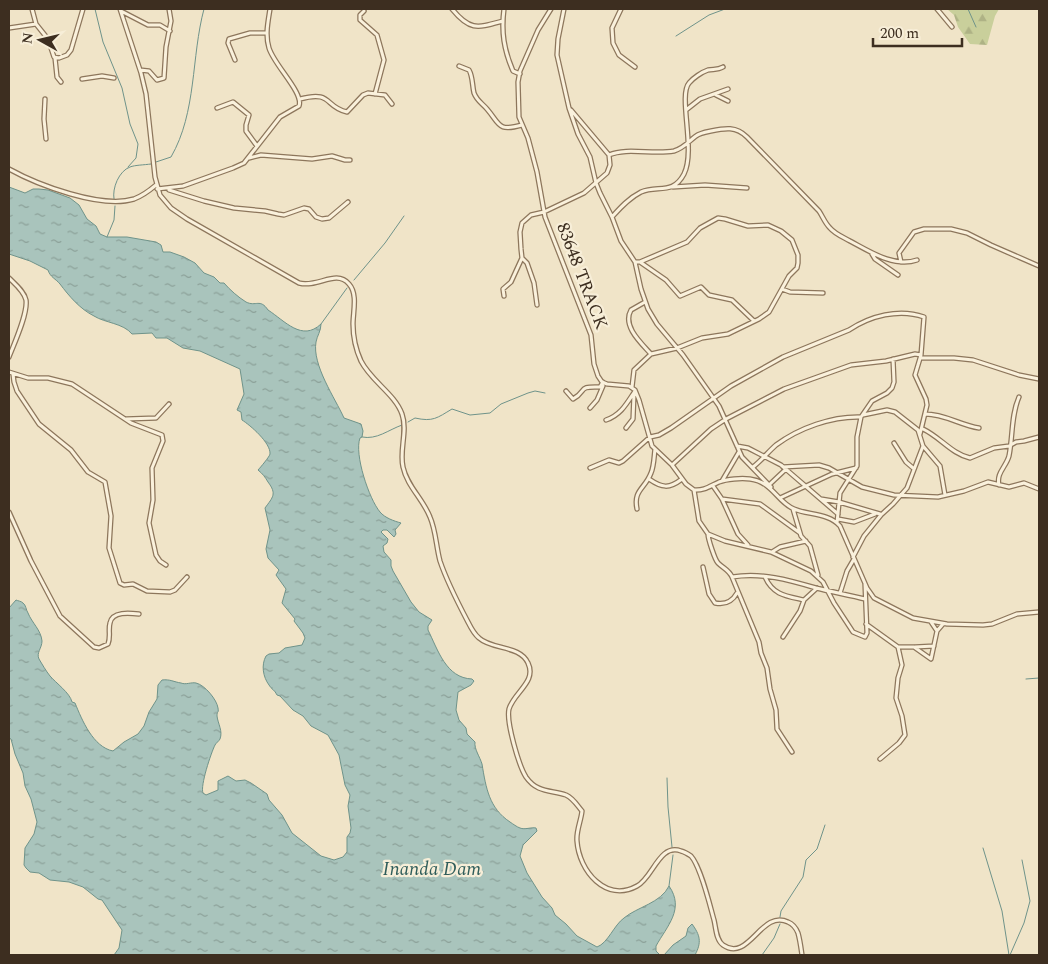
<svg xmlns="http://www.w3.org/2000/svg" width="1048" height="964" font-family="Spectral,serif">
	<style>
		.forest { fill: url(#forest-firs) }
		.water { fill: url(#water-ripples); stroke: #6f938a }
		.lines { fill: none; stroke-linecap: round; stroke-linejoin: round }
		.stream { stroke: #6f938a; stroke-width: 1 }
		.minor-casing { stroke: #8d765c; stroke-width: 5.5 }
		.minor { stroke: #faf1dc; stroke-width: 3 }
		.labels { text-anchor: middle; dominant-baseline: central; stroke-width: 4.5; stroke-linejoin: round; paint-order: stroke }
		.street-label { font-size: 18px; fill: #3d2e20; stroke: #f7eed8 }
		.water-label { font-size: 19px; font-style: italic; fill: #2f5d5a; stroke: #f7eed8 }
	</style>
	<defs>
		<pattern id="forest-firs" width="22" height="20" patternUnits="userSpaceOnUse" patternTransform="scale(1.25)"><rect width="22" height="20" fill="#c9cf9b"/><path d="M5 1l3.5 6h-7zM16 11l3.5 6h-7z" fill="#aeb285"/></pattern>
		<pattern id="water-ripples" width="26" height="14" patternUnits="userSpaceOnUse" patternTransform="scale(1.25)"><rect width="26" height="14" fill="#a9c4bc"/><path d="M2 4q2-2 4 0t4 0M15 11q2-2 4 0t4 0" fill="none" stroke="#8ba098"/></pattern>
	</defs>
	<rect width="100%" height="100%" fill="#f0e4c8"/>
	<path class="forest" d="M 947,9 L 999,9 L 995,16 L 987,45 L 970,44 L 958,27 L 954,15 Z"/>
	<path class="water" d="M 9,187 L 25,193 L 33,189 L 39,189 L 48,190 L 70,198 L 79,205 L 87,219 L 96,226 L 100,234 L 107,237 L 127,237 L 156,242 L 161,245 L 163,252 L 170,252 L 184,257 L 195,263 L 204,273 L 214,277 L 220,283 L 224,283 C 230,290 238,297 246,302 C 256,307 260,298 268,310 C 285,321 302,342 321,324 C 321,331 317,336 316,342 C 312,365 335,398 344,418 L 361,424 L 363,431 L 362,437 L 360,438 C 354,454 369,499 380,512 C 385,518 394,521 401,523 L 395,530 L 396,534 L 394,537 L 387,530 L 383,530 L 381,532 L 388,539 L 387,543 L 383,546 L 384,552 L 391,560 L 391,566 L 393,571 L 411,602 L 419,612 L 432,620 L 428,626 L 428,630 C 438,650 446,678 472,679 L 474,681 L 471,685 L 458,692 L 456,710 L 459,720 L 466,728 L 467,734 L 475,742 C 474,749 480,757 482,764 C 486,788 489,808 510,822 C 513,824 517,827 520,828 C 525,830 531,827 536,828 L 537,831 L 523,845 L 520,856 L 527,873 L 542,897 L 552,908 L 555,915 L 566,924 L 577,936 L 597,947 C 608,943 614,925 624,918 C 637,907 661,903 669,886 C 685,909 667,926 656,946 L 656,951 L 660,955 L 114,955 L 119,948 L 122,930 L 102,900 L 98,899 L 83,887 L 69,882 L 50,880 L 39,873 L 30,872 L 26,868 L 24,865 L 25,848 L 34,834 L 37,822 L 31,799 L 25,786 L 23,773 L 15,754 L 11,739 L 9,738 L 9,608 L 16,600 C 18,601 21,601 23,603 C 26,605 26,610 28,613 C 32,623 41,630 42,641 C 42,648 36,653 39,659 C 42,664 46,671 50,676 C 56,683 70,693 72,702 L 75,703 C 82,720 93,747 113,751 L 124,742 L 138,734 L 144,726 L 149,712 L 157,699 L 158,685 L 162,680 C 170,679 174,682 181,683 C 186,685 191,682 196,683 C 205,685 217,700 218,708 C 219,714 217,710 217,716 C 218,724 223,731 220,739 C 219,741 216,743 215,745 C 211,753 200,786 203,793 L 206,795 L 218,790 L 218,781 L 228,776 L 236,781 L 245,780 L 251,783 L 267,794 L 269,800 L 282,815 L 292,833 L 321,856 L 334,860 L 343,857 L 347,852 L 347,837 L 350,833 L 351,828 L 348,806 L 350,795 L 345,785 L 339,755 L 328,735 L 311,726 L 303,716 L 293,710 L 280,696 L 277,695 C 275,690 271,689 269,685 C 263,677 261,665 266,656 L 269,654 L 279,653 L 285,648 L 302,645 L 305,638 L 303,633 L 294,621 L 295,619 L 282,603 L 286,589 L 276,575 L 279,570 L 268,558 L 266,549 L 270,530 L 265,508 C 273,497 277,494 268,482 C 265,477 263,474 258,470 C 260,468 270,456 270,454 C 271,443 250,425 242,420 L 241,412 L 237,410 L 244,394 L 240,369 L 200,351 L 183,348 L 167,338 L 156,338 L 152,333 L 132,334 C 123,323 105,323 94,316 C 80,309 69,296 60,284 C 56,279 50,277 48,270 L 30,261 L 9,254 Z
		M 692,924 C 700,935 702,942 695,955 L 664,955 L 673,945 L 686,936 L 688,928 Z"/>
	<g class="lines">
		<path class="stream" d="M 95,9 L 103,42 L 122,88 L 130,124 L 138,144 L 136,158 L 128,167
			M 968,9 L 976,27
			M 676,36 L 709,15 L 725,9
			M 156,162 L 171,157 C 197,112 191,57 204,9
			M 114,199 C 112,188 119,171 130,167 C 135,165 144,165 151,164
			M 107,237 L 114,220 L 115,206
			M 354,280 L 385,243 L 404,216
			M 321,324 L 347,288
			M 408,422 L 415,418 C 433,422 437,418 452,409 L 470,415 L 490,413 L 501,404 L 528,393 L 535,391 L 545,393
			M 362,437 C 377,440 388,430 402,425
			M 1026,679 L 1039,678
			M 667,778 L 668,807 L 672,847
			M 983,848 L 1002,911 L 1009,955
			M 669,886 L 673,855
			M 780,917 L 781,911 L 803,877 L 806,860 L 817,849 L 825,825
			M 762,955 L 774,938 L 780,924
			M 1010,955 L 1024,923 L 1030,901 L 1022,860"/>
		<g class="minor-casing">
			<path id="minor" d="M 32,9 L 36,24 L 48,39 L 54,57 L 59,58 L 67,55 L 71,50 L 83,9
				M 120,9 L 141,73 L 146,94 L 155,177 L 160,195 L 171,208 L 187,219 L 299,283 C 318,288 336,269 349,284 C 358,294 353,312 353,324 C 353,336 356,350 361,361 C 371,381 395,394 402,414 C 408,431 399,450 403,467 C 407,486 423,499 430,517 C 436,531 436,546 440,561 C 447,582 458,603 468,622 C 471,628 474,634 479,638 C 492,650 520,645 528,663 C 537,682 514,692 509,709 C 506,722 519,766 526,777 C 537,793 551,790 566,795 C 573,798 577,805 582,811 C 581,821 576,831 577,841 C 579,871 606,903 637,886 C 653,878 659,843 681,851 C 685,852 688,854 691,856 C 701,867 710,906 714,920 C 716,928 716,940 723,945 C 749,963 761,909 788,922 C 793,924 796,928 798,933 C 800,940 801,948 802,955
				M 452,9 C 470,31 477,28 503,21
				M 504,9 C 501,32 504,50 513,71 L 520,74
				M 551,9 L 538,30 L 520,71 L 518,82 L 519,117 L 528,138 L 537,172 L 545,217 L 591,335 L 594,364 L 598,376 L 602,382 L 607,384 L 629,386 L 635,390 L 639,400 L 652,446 L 672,465 L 686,484 L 694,490 C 704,491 710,486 719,482 C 727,479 741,478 750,479 C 773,482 777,502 794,509 C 808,515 829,513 840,526 L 867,588 L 874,598 L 913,618 L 947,624 L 983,625 L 992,624 L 1017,614 L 1039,612
				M 564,9 L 558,39 L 557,55 L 569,108 L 578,134 L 590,157 L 596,183 L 600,193 L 612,217 L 621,241 L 635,262 L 641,289 L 648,309 L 657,324 L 683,355 L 719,406 L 742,457 L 771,487
				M 621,9 L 612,28 L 613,43 L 619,55 L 635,67
				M 937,9 L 952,27
				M 121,11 L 148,25 L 160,25 L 170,31
				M 364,11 L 360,15 L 360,20 L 377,35 L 384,60 L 375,94
				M 9,28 L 36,24
				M 55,58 L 57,77 L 61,82
				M 235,60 L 228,43 L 229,39 L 250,33 L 267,33
				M 459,66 L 469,70 C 473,77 472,85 474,93 C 477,101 482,103 487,109 C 500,124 497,132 522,125
				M 140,70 L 149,71 L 157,80 L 164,78 L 166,47 L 171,21 L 169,9
				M 82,79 L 102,76 L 114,78
				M 716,95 L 728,101
				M 45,99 L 44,119 L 46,139
				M 300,99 C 333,90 324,107 347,112 L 363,95 L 368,93 L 385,95 L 392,104
				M 217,108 L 233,102 L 249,115 L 246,125 L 246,131 L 257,146
				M 571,110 L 609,155
				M 686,110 L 700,99 L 728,89
				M 249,158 L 261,155 L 312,159 L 332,156 L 345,160 L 350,160
				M 9,169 C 38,185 101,209 134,199 C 142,196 149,191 156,185
				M 673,187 L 705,185 L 747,188
				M 157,189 L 183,186 L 233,168 L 244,163 L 280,117 L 299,106 C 304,93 274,65 269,48 C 265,35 268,22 270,9
				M 169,190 L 204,201 L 234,208 L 265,211 L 278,214 L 284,215 L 304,208 L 309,209 L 316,217 L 322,219 L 329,218 L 348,202
				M 612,217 C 620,208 629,198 641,192 C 658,185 673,195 684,174 C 696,150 678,96 689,83 C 693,78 702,72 708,70 C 714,69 718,70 723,67
				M 872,254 L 875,259 L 898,275
				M 635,262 L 640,262 L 666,280 L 680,296 L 701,287 L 709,295 L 732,300 L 754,321
				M 901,262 L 899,253 L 914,232 L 924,229 L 951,229 L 967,233 L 991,245 L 1039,266
				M 9,278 C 15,284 24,291 26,300 C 28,314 14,344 9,357
				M 782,289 L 790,292 L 823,293
				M 504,296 L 503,289 L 511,282 L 522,258
				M 645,302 L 631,310 C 622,326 641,343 651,354
				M 537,305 L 534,283 L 527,263 L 522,258 L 521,249 L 520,232 L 522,223 L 531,215 L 544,212 L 584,193 L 607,173 L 610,165 L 609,155 C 627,147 653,155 674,151 C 684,148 689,141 696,136 C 700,133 706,132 711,131 C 725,128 736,126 747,137 L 819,211 C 823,217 825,223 830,228 C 835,234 843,237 850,241 C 869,251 894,268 917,260
				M 921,358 L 954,358 L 973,360 L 1019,375 L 1039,379
				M 9,372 L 28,378 L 48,378 L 72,384 L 131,423 L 162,435 L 163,441 L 152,468 L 153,500 L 149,523 L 156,555 L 160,561 L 166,565
				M 13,374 L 14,382 L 17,391 L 39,424 L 71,450 L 88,472 L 105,482 L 111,516 L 109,548 L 120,583 L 124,585 L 133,584 L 147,591 L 170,592 L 175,590 L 187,577
				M 632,387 L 634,370 L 651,354 L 677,348 L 702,338 L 728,334 L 759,319 L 769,312 L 789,276 L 797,268 L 798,263 L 798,255 L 792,240 L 781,231 L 768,225 L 748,226 L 725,219 L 718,218 L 700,228 L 687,242 L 640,262
				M 566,391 L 573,399 C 588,391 576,386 600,387 L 603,382
				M 590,408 L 597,400 L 603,386
				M 925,414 C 945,414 960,425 979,428
				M 126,419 L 156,418 L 169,404
				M 606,420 C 621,415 627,403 635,391
				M 626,428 L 633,419 L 634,394
				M 923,429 C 940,437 952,454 970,458 L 994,448 L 1009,446 L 1016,442 L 1024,441 L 1039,437
				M 894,443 L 906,462 L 913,468
				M 737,446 L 748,448 L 781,465 L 838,514
				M 923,446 L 940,466 L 945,495
				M 672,465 L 711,429 L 726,419 L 784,389 L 851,365 L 886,361 L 915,354 L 921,355
				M 753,467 C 761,461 768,452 776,445 C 799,428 832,416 861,417
				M 783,467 L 819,465 L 829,468 L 862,487 L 894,495 L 938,497 L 964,491 L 988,482 L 1009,487 L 1024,483 L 1039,489
				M 590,468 L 609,460 L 619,463 L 623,461 L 650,437 L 659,435 L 671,428 L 731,386 L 783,357 L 849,330 C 870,316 899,308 924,317 L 921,355 L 915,375 L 926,399 L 927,405 L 920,434
				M 649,479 C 662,488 669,489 682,479
				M 722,481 L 739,452
				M 769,485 L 786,469
				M 999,485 C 996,473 1006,467 1009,456 C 1013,436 1011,415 1019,397
				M 713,486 L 722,499 L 738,534 L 748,545
				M 694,490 L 699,521 L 708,534 L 725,541 L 771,552 L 811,571 L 823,582 L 834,603 L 853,632 L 865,637 L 867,633 L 865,584
				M 780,498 L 832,474 L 856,468
				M 722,499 L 760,504 L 800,533
				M 821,499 L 839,502 L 880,514
				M 637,509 C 633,490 645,489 651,473 C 654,466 654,457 655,449
				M 793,509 L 801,536 L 810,546 L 818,575
				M 9,512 L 31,561 L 60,616 L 94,647 L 99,648 L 108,644 C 111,637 108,630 110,623 C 112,611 130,613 139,614
				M 838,519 L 854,522 L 875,514
				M 837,523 L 840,493 L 857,466 L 857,437 L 861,417 L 872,401 L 887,393 L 892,388 L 894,382 L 893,359
				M 708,534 C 708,539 715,560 718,563 C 724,569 729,570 732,577 L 759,642 L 761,653 L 767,668 L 770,689 L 776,710 L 777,729 L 792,752
				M 772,552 L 780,547 L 806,541
				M 853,557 L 864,536 L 881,515 L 893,504 L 907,488 L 923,446 L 918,430 L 895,412 L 887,410 L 863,415
				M 703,567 L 709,594 L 715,603 C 725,605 732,602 737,593
				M 732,577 C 761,572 789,580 816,588 C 832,592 849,595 865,599
				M 765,577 C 773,595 786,596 804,600
				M 840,593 L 847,571 L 854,559
				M 931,622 L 937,631
				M 866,624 L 898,647 L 902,665 L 898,678 L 896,698 L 902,716 L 905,735 L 899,743 L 880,759
				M 783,637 L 800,611 L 804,600 L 817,588
				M 898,647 L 914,647 L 931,659 L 937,631 L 943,624
				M 915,647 L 934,646"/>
		</g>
		<use href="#minor" class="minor"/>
	</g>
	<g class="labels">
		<g class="street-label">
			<text transform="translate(582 276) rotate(69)">83648 TRACK</text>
		</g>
		<g class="water-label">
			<text x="432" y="869">Inanda Dam</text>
		</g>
	</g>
	<rect width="1048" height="964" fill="none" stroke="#3d2e20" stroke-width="20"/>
	<g transform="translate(40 40) rotate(278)" stroke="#f7eed8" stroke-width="4" paint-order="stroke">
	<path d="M0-4L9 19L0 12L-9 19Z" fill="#3d2e20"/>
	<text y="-8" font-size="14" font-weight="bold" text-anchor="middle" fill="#3d2e20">N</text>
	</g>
	<path d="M873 38v8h89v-8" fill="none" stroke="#3d2e20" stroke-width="2.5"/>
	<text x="880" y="38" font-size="15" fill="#3d2e20" stroke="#f7eed8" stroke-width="4" paint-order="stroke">200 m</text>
</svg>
